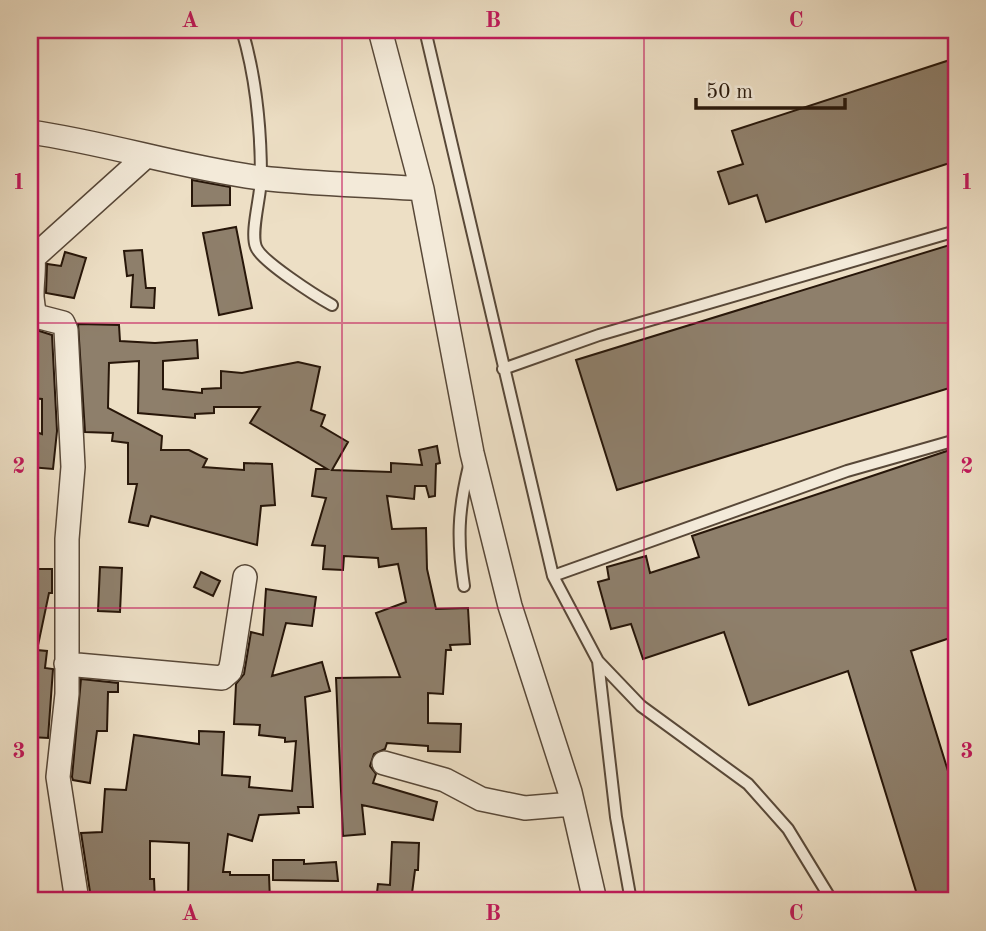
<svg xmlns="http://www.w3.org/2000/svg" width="986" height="931" font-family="'Old Standard TT',serif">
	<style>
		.building { fill: #8e7f6b; stroke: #271609; stroke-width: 2 }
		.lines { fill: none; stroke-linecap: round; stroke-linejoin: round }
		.service-casing { stroke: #584838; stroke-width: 14 }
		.minor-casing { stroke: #584838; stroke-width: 26 }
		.service { stroke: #f3ead9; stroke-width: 10 }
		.minor { stroke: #f3ead9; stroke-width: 23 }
		.grid { fill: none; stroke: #c2185b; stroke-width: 2; stroke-opacity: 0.55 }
		.neatline { fill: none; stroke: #c2185b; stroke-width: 2.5 }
		.grid-label { font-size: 23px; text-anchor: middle; font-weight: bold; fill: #c2185b }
	</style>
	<rect width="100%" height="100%" fill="#eddfc5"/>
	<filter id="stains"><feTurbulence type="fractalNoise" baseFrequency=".00286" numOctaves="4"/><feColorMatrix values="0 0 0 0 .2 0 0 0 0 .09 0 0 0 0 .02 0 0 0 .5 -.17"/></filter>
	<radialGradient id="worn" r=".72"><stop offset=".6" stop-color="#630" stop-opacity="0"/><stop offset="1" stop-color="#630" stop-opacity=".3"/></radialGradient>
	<path class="building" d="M 956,58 L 956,161 L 766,222 L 757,195 L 729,204 L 718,172 L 743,164 L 732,131 Z
		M 192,180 L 230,187 L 230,205 L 192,206 Z
		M 236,227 L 252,308 L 219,315 L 203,233 Z
		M 956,243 L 956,386 L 617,490 L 576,360 Z
		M 142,250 L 146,288 L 155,288 L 154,308 L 131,307 L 133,275 L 127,276 L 124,251 Z
		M 65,252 L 86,258 L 74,298 L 46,293 L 47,264 L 61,266 Z
		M 78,324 L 119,325 L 120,341 L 155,343 L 197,340 L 198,358 L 163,361 L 163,389 L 202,393 L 202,389 L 221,388 L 221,371 L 242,373 L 298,362 L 320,367 L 311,410 L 325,415 L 321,426 L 348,442 L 332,470 L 391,472 L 391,463 L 422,465 L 419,450 L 437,446 L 440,463 L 436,464 L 435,496 L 429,497 L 426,486 L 415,486 L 414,499 L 387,496 L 392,529 L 426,528 L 427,569 L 436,609 L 468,608 L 470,644 L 450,645 L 451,650 L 446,650 L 443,694 L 428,693 L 428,723 L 461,724 L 460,752 L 428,751 L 428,746 L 387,743 L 385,749 L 374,754 L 370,766 L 376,774 L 373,783 L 437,802 L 433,820 L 362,805 L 365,834 L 343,836 L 336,678 L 400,677 L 376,613 L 406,602 L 398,564 L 379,567 L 378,558 L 344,556 L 343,570 L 323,569 L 325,546 L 312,545 L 326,498 L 312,496 L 316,469 L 327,469 L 250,423 L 260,407 L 214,407 L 214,413 L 195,414 L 195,418 L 138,413 L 139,361 L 109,363 L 108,408 L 162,436 L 161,450 L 189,450 L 207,459 L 203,467 L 244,470 L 244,463 L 272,464 L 275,505 L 261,506 L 257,545 L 151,516 L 148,526 L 129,522 L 137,484 L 128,484 L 128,443 L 112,441 L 113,433 L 85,432 Z
		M 30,328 L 52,335 L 57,431 L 53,469 L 30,467 L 30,430 L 42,434 L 42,399 L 30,398 Z
		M 956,448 L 956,636 L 911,651 L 956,797 L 956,901 L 919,901 L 848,671 L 749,705 L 724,632 L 643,659 L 631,624 L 611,629 L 598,582 L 609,579 L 607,567 L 646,556 L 650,573 L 699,557 L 692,536 Z
		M 100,567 L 122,568 L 120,612 L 98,611 Z
		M 30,569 L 52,569 L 52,593 L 49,593 L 37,650 L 47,651 L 45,668 L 53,669 L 48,738 L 30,737 Z
		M 201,572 L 220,581 L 213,596 L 194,587 Z
		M 266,589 L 316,597 L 312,626 L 286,623 L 272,676 L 322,662 L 330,691 L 305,697 L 313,807 L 298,807 L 299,813 L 259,815 L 252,841 L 228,834 L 223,872 L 230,872 L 230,875 L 269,875 L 270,901 L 188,901 L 189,843 L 150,841 L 150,879 L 154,879 L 155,901 L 93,901 L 94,892 L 90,892 L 81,833 L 102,832 L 105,789 L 126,790 L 134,735 L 199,744 L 199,731 L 224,732 L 222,775 L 250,777 L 249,787 L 292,791 L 296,741 L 285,742 L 285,738 L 259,735 L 260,725 L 234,724 L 236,684 L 244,674 L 251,632 L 263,635 Z
		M 81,679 L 118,683 L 118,692 L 108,692 L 107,731 L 97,731 L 90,783 L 73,780 L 72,777 Z
		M 392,842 L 419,843 L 418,870 L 415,870 L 411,901 L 376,901 L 378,884 L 390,885 Z
		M 273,860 L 304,860 L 304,864 L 336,862 L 338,881 L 273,880 Z"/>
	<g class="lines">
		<g class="service-casing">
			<path id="service" d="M 242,30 C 256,77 261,128 261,178 C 261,196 250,232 256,247 C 261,261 316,296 332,305
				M 425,30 L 553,576 L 598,661 L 641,706 L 748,784 L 788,829 L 832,901
				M 503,369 L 599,335 L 956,231
				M 553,576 L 847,471 L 956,440
				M 464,586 C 457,540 458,511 469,466
				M 598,661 L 616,817 L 631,901"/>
		</g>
		<g class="minor-casing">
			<path id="minor" d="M 380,30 L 422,189 L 472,453 L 510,606 L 570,792 L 595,901
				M 30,132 C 108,143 183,168 261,178 C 314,184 369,185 422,189
				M 30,249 C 39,266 26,293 36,316 L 63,323 L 66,330 L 73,467 L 67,539 L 67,694 L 58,777 L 77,901
				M 34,257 L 146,156
				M 66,664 L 222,678 L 230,671 L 232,662 L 245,577
				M 384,763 L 445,780 L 481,799 L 525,808 L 572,804"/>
		</g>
		<use href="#service" class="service"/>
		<use href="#minor" class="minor"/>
	</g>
	<path class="grid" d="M 342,30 L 342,901M 644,30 L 644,901M 30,323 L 956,323M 30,608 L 956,608"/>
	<rect width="986" height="931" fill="none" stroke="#eddfc5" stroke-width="77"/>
	<path d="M696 98v10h149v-10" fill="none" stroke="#271609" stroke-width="3.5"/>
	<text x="706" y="98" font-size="21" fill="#271609" stroke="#f3ead9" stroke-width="5" paint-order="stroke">50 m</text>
	<rect x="38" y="38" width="910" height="854" class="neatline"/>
	<g class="grid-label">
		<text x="190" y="27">A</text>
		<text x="493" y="27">B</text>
		<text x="796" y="27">C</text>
		<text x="19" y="189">1</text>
		<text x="967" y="189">1</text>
		<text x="19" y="473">2</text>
		<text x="967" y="473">2</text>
		<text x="19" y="758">3</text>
		<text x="967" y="758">3</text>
		<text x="190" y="920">A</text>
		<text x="493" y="920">B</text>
		<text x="796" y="920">C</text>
	</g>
	<rect width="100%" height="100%" filter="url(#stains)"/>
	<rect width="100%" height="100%" fill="url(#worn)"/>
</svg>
